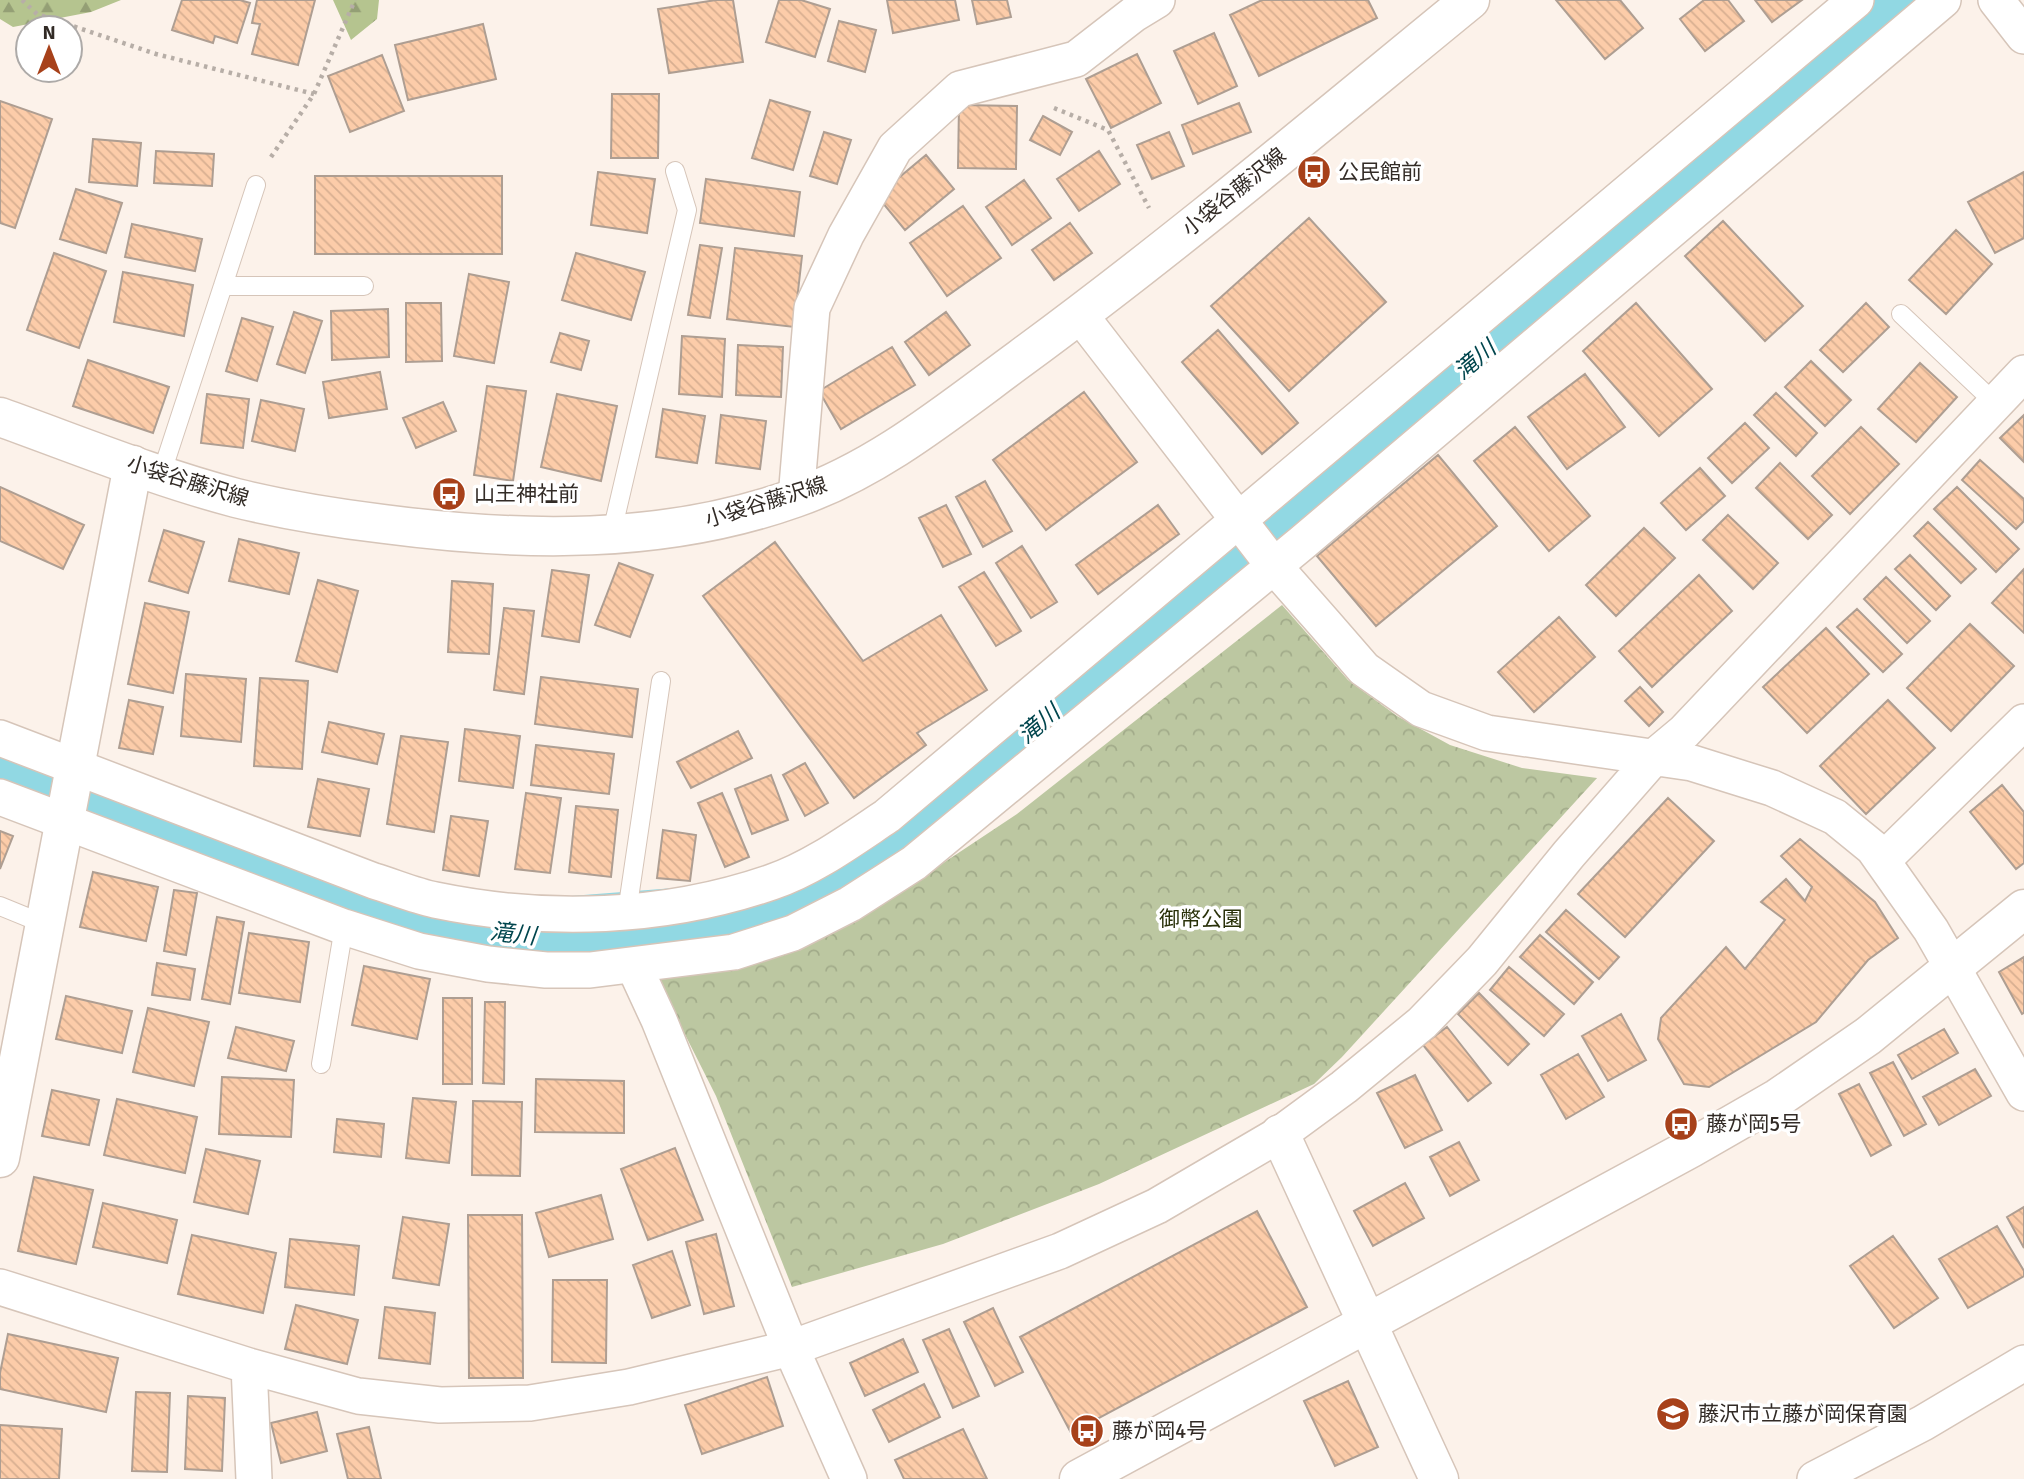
<svg xmlns="http://www.w3.org/2000/svg" width="2024" height="1479" font-family="Signika,'Noto Sans JP',sans-serif">
	<style>
		.forest { fill: url(#forest-firs) }
		.park { fill: url(#park-crowns) }
		.lines { fill: none; stroke-linecap: round; stroke-linejoin: round }
		.river { stroke: #91d8e3; stroke-width: 80 }
		.building { fill: url(#building-back-hatch); stroke: #ae9e92; stroke-width: 2 }
		.service-casing { stroke: #d6c5b9; stroke-width: 20 }
		.minor-casing { stroke: #d6c5b9; stroke-width: 38 }
		.tertiary-casing { stroke: #d6c5b9; stroke-width: 41 }
		.secondary-casing { stroke: #d6c5b9; stroke-width: 41 }
		.path { stroke: #b7aea7; stroke-width: 4.5; stroke-dasharray: 3.5 5; stroke-linecap: butt }
		.service { stroke: #fff; stroke-width: 18 }
		.minor { stroke: #fff; stroke-width: 35 }
		.tertiary { stroke: #fff; stroke-width: 38 }
		.secondary { stroke: #fff; stroke-width: 38 }
		.labels { text-anchor: middle; dominant-baseline: central; stroke-width: 7; stroke-linejoin: round; paint-order: stroke }
		.poi-label { font-size: 21px; fill: #322b26; stroke: #fff; text-anchor: start }
		.street-label { font-size: 21px; fill: #322b26; stroke: #fff }
		.park-label { font-size: 21px; fill: #293109; stroke: #fff }
		.water-label { font-size: 23px; font-style: italic; fill: #00454d; stroke: #fff }
	</style>
	<defs>
		<pattern id="forest-firs" width="22" height="20" patternUnits="userSpaceOnUse" patternTransform="scale(1.75)"><rect width="22" height="20" fill="#b5c48f"/><path d="M5 1l3.5 6h-7zM16 11l3.5 6h-7z" fill="#949f75"/></pattern>
		<pattern id="park-crowns" width="20" height="18" patternUnits="userSpaceOnUse" patternTransform="scale(1.75)"><rect width="20" height="18" fill="#bcc7a1"/><path d="M2 6a3 3 0 1 1 6 0M12 15a3 3 0 1 1 6 0" fill="none" stroke="#a2ab8a"/></pattern>
		<pattern id="building-back-hatch" width="6" height="6" patternUnits="userSpaceOnUse" patternTransform="scale(1.75)"><rect width="6" height="6" fill="#fccca9"/><path d="M-1 5l2 2M0 0l6 6M5-1l2 2" fill="none" stroke="#d8af91"/></pattern>
	</defs>
	<rect width="100%" height="100%" fill="#fcf2ea"/>
	<path class="forest" d="M 0,0 L 121,0 L 91,12 L 13,27 L 0,19 Z
		M 333,0 L 379,0 L 377,19 L 351,40 Z"/>
	<path class="park" d="M 1282,605 L 1348,680 L 1397,716 L 1450,745 L 1522,768 L 1597,778 L 1342,1057 L 1314,1084 L 1099,1184 L 943,1244 L 792,1287 L 716,1096 L 656,977 L 889,899 L 1017,814 Z"/>
	<g class="lines">
		<path class="river" d="M 0,768 L 363,905 L 441,927 L 548,938 L 690,927 L 750,914 L 821,888 L 890,845 L 989,766 L 1460,370 L 1907,0"/>
	</g>
	<path class="building" d="M 182,0 L 240,0 L 250,3 L 237,43 L 215,36 L 213,43 L 172,30 Z
		M 257,0 L 315,0 L 298,65 L 252,54 L 260,24 L 252,23 Z
		M 716,0 L 733,0 L 743,62 L 669,73 L 658,9 Z
		M 779,0 L 801,0 L 830,9 L 815,57 L 766,42 Z
		M 887,0 L 955,0 L 959,20 L 893,33 Z
		M 972,0 L 1007,0 L 1011,17 L 977,24 Z
		M 1262,0 L 1368,0 L 1377,18 L 1259,76 L 1230,15 Z
		M 1556,0 L 1620,0 L 1643,28 L 1605,59 Z
		M 1704,0 L 1728,0 L 1744,21 L 1705,51 L 1680,19 Z
		M 1755,0 L 1802,0 L 1772,22 Z
		M 839,21 L 876,30 L 865,72 L 828,61 Z
		M 483,24 L 496,79 L 408,100 L 395,45 Z
		M 1214,33 L 1237,86 L 1198,104 L 1174,51 Z
		M 1137,54 L 1161,103 L 1111,128 L 1086,79 Z
		M 382,55 L 404,111 L 350,132 L 328,76 Z
		M 612,94 L 659,94 L 658,158 L 611,158 Z
		M 770,100 L 810,112 L 793,170 L 752,158 Z
		M 0,101 L 52,119 L 15,228 L 0,223 Z
		M 1239,103 L 1251,132 L 1193,154 L 1182,125 Z
		M 959,105 L 1017,106 L 1016,169 L 958,168 Z
		M 1043,116 L 1072,132 L 1060,155 L 1030,140 Z
		M 824,132 L 851,140 L 837,184 L 810,176 Z
		M 1169,132 L 1184,166 L 1152,179 L 1137,145 Z
		M 93,139 L 141,143 L 137,186 L 89,182 Z
		M 156,151 L 214,154 L 212,186 L 154,183 Z
		M 1099,151 L 1120,184 L 1079,211 L 1057,179 Z
		M 926,155 L 954,189 L 905,230 L 877,196 Z
		M 598,172 L 655,179 L 647,233 L 591,225 Z
		M 2024,172 L 2024,238 L 1995,253 L 1968,202 Z
		M 315,176 L 502,176 L 502,254 L 315,254 Z
		M 706,179 L 800,192 L 794,236 L 700,223 Z
		M 1024,180 L 1051,218 L 1012,245 L 986,207 Z
		M 76,189 L 122,203 L 106,253 L 60,239 Z
		M 963,206 L 1001,258 L 947,296 L 910,243 Z
		M 1309,218 L 1386,302 L 1289,391 L 1211,306 Z
		M 1723,221 L 1803,306 L 1765,341 L 1685,256 Z
		M 1070,223 L 1092,253 L 1054,280 L 1032,250 Z
		M 132,224 L 202,239 L 195,271 L 125,257 Z
		M 1956,230 L 1992,264 L 1946,314 L 1909,280 Z
		M 700,245 L 722,248 L 710,318 L 688,315 Z
		M 735,248 L 802,256 L 794,327 L 727,319 Z
		M 54,253 L 106,271 L 79,348 L 27,330 Z
		M 576,253 L 645,272 L 631,320 L 562,300 Z
		M 123,272 L 193,285 L 184,336 L 114,322 Z
		M 469,274 L 509,282 L 494,363 L 454,356 Z
		M 406,303 L 441,303 L 442,361 L 406,362 Z
		M 1636,303 L 1712,389 L 1659,436 L 1583,351 Z
		M 1866,303 L 1889,327 L 1843,372 L 1820,350 Z
		M 388,309 L 389,357 L 332,360 L 331,311 Z
		M 294,312 L 322,321 L 305,373 L 277,364 Z
		M 946,312 L 970,345 L 929,375 L 905,342 Z
		M 242,318 L 273,327 L 257,381 L 226,371 Z
		M 1218,330 L 1298,423 L 1262,454 L 1182,362 Z
		M 560,333 L 589,341 L 581,370 L 551,362 Z
		M 682,336 L 725,339 L 722,397 L 679,394 Z
		M 738,345 L 783,347 L 781,397 L 736,395 Z
		M 892,347 L 915,385 L 841,429 L 819,391 Z
		M 88,360 L 169,387 L 153,433 L 73,406 Z
		M 1811,361 L 1851,400 L 1825,426 L 1785,387 Z
		M 1920,363 L 1957,397 L 1916,442 L 1878,409 Z
		M 380,372 L 387,409 L 329,418 L 323,382 Z
		M 1585,374 L 1625,427 L 1567,469 L 1528,417 Z
		M 487,386 L 526,391 L 513,481 L 474,475 Z
		M 1084,392 L 1137,462 L 1046,530 L 993,460 Z
		M 1776,393 L 1817,433 L 1796,456 L 1754,415 Z
		M 207,394 L 249,399 L 243,448 L 201,443 Z
		M 557,394 L 617,406 L 601,481 L 541,467 Z
		M 261,400 L 304,409 L 295,451 L 252,441 Z
		M 443,402 L 456,431 L 416,448 L 403,418 Z
		M 663,409 L 705,416 L 697,463 L 656,457 Z
		M 721,415 L 766,421 L 760,469 L 716,463 Z
		M 2024,415 L 2024,462 L 2000,438 Z
		M 1745,423 L 1769,448 L 1732,483 L 1708,458 Z
		M 1515,427 L 1590,516 L 1549,551 L 1474,461 Z
		M 1861,427 L 1899,464 L 1850,514 L 1812,476 Z
		M 1438,455 L 1497,526 L 1376,626 L 1317,556 Z
		M 1980,460 L 2024,499 L 2024,521 L 2016,529 L 1962,480 Z
		M 1780,463 L 1832,515 L 1808,539 L 1756,488 Z
		M 1700,468 L 1725,496 L 1686,530 L 1661,503 Z
		M 985,481 L 1012,531 L 983,547 L 956,497 Z
		M 0,487 L 84,525 L 63,569 L 0,541 Z
		M 1957,487 L 2019,549 L 1996,572 L 1934,509 Z
		M 946,505 L 971,554 L 943,567 L 919,518 Z
		M 1158,505 L 1179,534 L 1098,594 L 1076,565 Z
		M 1728,515 L 1778,563 L 1753,589 L 1703,540 Z
		M 1928,522 L 1976,569 L 1961,583 L 1914,536 Z
		M 1644,528 L 1675,558 L 1616,616 L 1586,585 Z
		M 164,530 L 204,542 L 188,593 L 149,581 Z
		M 239,539 L 299,553 L 289,594 L 229,581 Z
		M 775,542 L 863,661 L 941,615 L 987,690 L 917,733 L 926,745 L 854,798 L 703,596 Z
		M 1022,546 L 1057,602 L 1031,618 L 996,563 Z
		M 1910,555 L 1950,596 L 1936,610 L 1895,569 Z
		M 619,563 L 653,575 L 630,637 L 595,625 Z
		M 2024,569 L 2024,633 L 1992,603 Z
		M 552,570 L 589,575 L 579,642 L 542,636 Z
		M 984,572 L 1021,631 L 996,646 L 959,587 Z
		M 1699,575 L 1732,611 L 1652,687 L 1619,651 Z
		M 1886,577 L 1930,621 L 1907,643 L 1864,599 Z
		M 318,580 L 358,591 L 337,672 L 296,661 Z
		M 452,581 L 493,584 L 489,654 L 448,652 Z
		M 145,603 L 189,612 L 173,693 L 128,684 Z
		M 504,608 L 534,611 L 524,694 L 494,690 Z
		M 1857,609 L 1902,654 L 1883,672 L 1837,627 Z
		M 1559,617 L 1595,657 L 1534,712 L 1498,672 Z
		M 1970,624 L 2014,666 L 1951,731 L 1907,688 Z
		M 1826,628 L 1869,674 L 1807,733 L 1763,687 Z
		M 186,674 L 246,679 L 241,742 L 181,736 Z
		M 541,677 L 638,689 L 632,737 L 535,724 Z
		M 260,678 L 308,681 L 302,769 L 254,766 Z
		M 1640,687 L 1663,712 L 1649,726 L 1625,701 Z
		M 129,700 L 163,707 L 153,754 L 119,748 Z
		M 1888,700 L 1935,748 L 1866,814 L 1820,766 Z
		M 329,722 L 384,734 L 377,764 L 322,752 Z
		M 465,729 L 520,736 L 513,788 L 459,781 Z
		M 738,731 L 752,758 L 691,788 L 677,762 Z
		M 401,736 L 448,742 L 434,832 L 387,824 Z
		M 536,745 L 614,754 L 609,794 L 531,785 Z
		M 805,763 L 828,803 L 805,816 L 783,775 Z
		M 771,775 L 788,820 L 752,834 L 735,789 Z
		M 318,779 L 369,789 L 360,836 L 308,827 Z
		M 2002,785 L 2024,812 L 2024,863 L 2016,869 L 1970,812 Z
		M 526,793 L 561,798 L 550,873 L 515,869 Z
		M 722,793 L 749,857 L 725,867 L 698,803 Z
		M 1668,798 L 1714,841 L 1625,937 L 1578,894 Z
		M 576,806 L 618,810 L 611,877 L 569,872 Z
		M 451,816 L 488,821 L 479,876 L 443,870 Z
		M 663,830 L 696,835 L 690,881 L 657,878 Z
		M 0,831 L 13,836 L 0,869 Z
		M 1800,839 L 1875,902 L 1898,938 L 1868,960 L 1816,1022 L 1709,1087 L 1684,1084 L 1658,1039 L 1661,1018 L 1726,947 L 1745,969 L 1785,920 L 1761,902 L 1786,879 L 1805,901 L 1812,887 L 1781,856 Z
		M 93,872 L 158,887 L 146,941 L 80,927 Z
		M 174,890 L 197,893 L 186,955 L 164,951 Z
		M 1566,910 L 1619,957 L 1599,979 L 1546,932 Z
		M 217,917 L 244,922 L 230,1004 L 202,999 Z
		M 249,933 L 309,942 L 300,1002 L 239,993 Z
		M 1540,935 L 1593,982 L 1574,1004 L 1520,957 Z
		M 2024,957 L 2024,1013 L 2022,1014 L 1999,972 Z
		M 157,963 L 195,969 L 190,1000 L 152,995 Z
		M 364,966 L 430,979 L 417,1039 L 352,1025 Z
		M 1509,967 L 1564,1014 L 1544,1036 L 1490,990 Z
		M 1479,993 L 1529,1044 L 1508,1065 L 1458,1014 Z
		M 66,996 L 132,1011 L 122,1053 L 56,1039 Z
		M 443,998 L 472,998 L 472,1084 L 443,1084 Z
		M 485,1002 L 505,1002 L 504,1084 L 483,1083 Z
		M 148,1008 L 209,1022 L 194,1086 L 133,1072 Z
		M 1621,1014 L 1646,1060 L 1608,1081 L 1582,1036 Z
		M 236,1027 L 294,1041 L 286,1071 L 228,1058 Z
		M 1447,1027 L 1491,1083 L 1468,1101 L 1423,1045 Z
		M 1944,1029 L 1958,1053 L 1912,1079 L 1898,1055 Z
		M 1578,1054 L 1604,1097 L 1566,1119 L 1541,1075 Z
		M 1893,1062 L 1926,1124 L 1904,1136 L 1870,1073 Z
		M 1975,1069 L 1991,1096 L 1939,1125 L 1923,1097 Z
		M 1415,1075 L 1442,1130 L 1405,1148 L 1377,1093 Z
		M 222,1077 L 294,1080 L 291,1137 L 219,1134 Z
		M 536,1079 L 624,1081 L 624,1133 L 535,1132 Z
		M 1859,1084 L 1891,1145 L 1871,1156 L 1839,1094 Z
		M 52,1090 L 99,1100 L 89,1145 L 42,1136 Z
		M 413,1098 L 456,1102 L 449,1163 L 406,1158 Z
		M 117,1099 L 197,1117 L 185,1173 L 104,1155 Z
		M 473,1101 L 522,1102 L 520,1176 L 472,1175 Z
		M 337,1119 L 384,1124 L 381,1157 L 334,1152 Z
		M 1459,1142 L 1479,1180 L 1450,1196 L 1430,1157 Z
		M 675,1148 L 703,1220 L 648,1240 L 621,1169 Z
		M 206,1149 L 260,1161 L 248,1214 L 194,1202 Z
		M 34,1177 L 93,1190 L 76,1264 L 18,1251 Z
		M 1405,1183 L 1424,1218 L 1373,1246 L 1354,1211 Z
		M 601,1195 L 613,1239 L 549,1257 L 536,1213 Z
		M 103,1203 L 177,1220 L 167,1263 L 93,1247 Z
		M 2024,1207 L 2024,1248 L 2007,1217 Z
		M 1257,1211 L 1307,1307 L 1071,1433 L 1020,1337 Z
		M 468,1215 L 522,1215 L 523,1378 L 469,1378 Z
		M 403,1217 L 449,1224 L 439,1285 L 393,1278 Z
		M 1997,1226 L 2024,1271 L 2024,1276 L 1968,1308 L 1939,1259 Z
		M 716,1234 L 734,1306 L 704,1314 L 686,1242 Z
		M 192,1235 L 276,1253 L 263,1313 L 178,1294 Z
		M 1893,1236 L 1938,1298 L 1894,1328 L 1850,1266 Z
		M 290,1239 L 359,1246 L 354,1295 L 285,1287 Z
		M 672,1251 L 690,1305 L 652,1318 L 633,1265 Z
		M 553,1280 L 607,1280 L 606,1363 L 552,1362 Z
		M 296,1305 L 358,1320 L 347,1364 L 285,1349 Z
		M 385,1307 L 435,1313 L 430,1364 L 379,1358 Z
		M 993,1308 L 1023,1372 L 995,1386 L 964,1322 Z
		M 949,1329 L 979,1396 L 953,1408 L 923,1340 Z
		M 8,1334 L 118,1358 L 106,1412 L 0,1389 L 0,1373 Z
		M 903,1339 L 918,1372 L 865,1396 L 850,1363 Z
		M 767,1377 L 783,1426 L 702,1454 L 685,1405 Z
		M 1348,1381 L 1378,1447 L 1335,1466 L 1304,1401 Z
		M 924,1384 L 940,1417 L 889,1442 L 873,1410 Z
		M 136,1392 L 170,1393 L 167,1472 L 132,1471 Z
		M 188,1396 L 225,1398 L 222,1471 L 185,1469 Z
		M 317,1412 L 327,1451 L 281,1463 L 271,1423 Z
		M 0,1425 L 62,1429 L 59,1479 L 0,1479 Z
		M 369,1427 L 381,1479 L 348,1479 L 337,1434 Z
		M 963,1429 L 987,1479 L 904,1479 L 895,1460 Z"/>
	<g class="lines">
		<g class="service-casing">
			<path id="service" d="M 223,286 L 364,286
				M 1901,314 L 1995,403
				M 161,475 L 256,185
				M 611,536 L 687,210 L 675,171
				M 0,906 L 44,924
				M 627,912 L 661,681
				M 321,1064 L 344,927"/>
		</g>
		<g class="minor-casing">
			<path id="minor" d="M 1996,0 L 2024,36
				M 1080,315 L 1274,566 L 1325,624 L 1364,669 L 1421,709 L 1487,733 L 1692,763 L 1772,788 L 1835,817 L 1873,848 L 1931,930 L 2024,1093
				M 796,498 L 812,308 L 846,235 L 895,148 L 960,89 L 1076,59 L 1134,14 L 1157,0
				M 0,738 L 374,881 C 394,887 415,896 435,900 C 546,923 665,919 772,882 C 813,868 851,840 887,816 L 1856,0
				M 0,797 L 344,927 L 419,951 L 488,964 L 546,970 L 590,970 L 734,952 L 793,933 L 850,904 L 914,863 L 1303,542 L 1943,0
				M 1883,860 L 2024,722
				M 634,966 L 659,1020 L 791,1348 L 849,1479
				M 0,1287 L 249,1366 L 358,1396 L 440,1405 L 530,1403 L 629,1387 L 791,1348 L 1060,1251 L 1157,1206 L 1280,1134 L 1344,1087 L 1422,1023 L 1482,961 L 1569,854 L 1654,757 L 1684,732 L 2024,373
				M 249,1366 L 254,1479
				M 1815,1479 L 1923,1423 L 2024,1363"/>
		</g>
		<g class="tertiary-casing">
			<path id="tertiary" d="M 1280,1134 L 1439,1479
				M 0,1158 L 133,465
				M 1079,1479 L 1691,1148 L 1778,1098 L 1868,1036 L 2024,909"/>
		</g>
		<g class="secondary-casing">
			<path id="secondary" d="M 0,417 C 78,445 156,477 236,498 C 285,510 334,518 384,524 C 521,542 663,545 795,498 C 879,469 950,410 1021,358 C 1175,245 1322,121 1470,0"/>
		</g>
		<path class="path" d="M 22,0 L 37,14 L 156,54 L 314,94
			M 1054,108 L 1108,130 L 1149,208
			M 271,157 L 314,94 L 355,0"/>
		<use href="#service" class="service"/>
		<use href="#minor" class="minor"/>
		<use href="#tertiary" class="tertiary"/>
		<use href="#secondary" class="secondary"/>
	</g>
	<defs>
		<g id="bus-disc" transform="scale(1.75)"><circle r="9.5" fill="#a7411a" stroke="#fff"/><path d="M-5-6H5V4H4V6H2V4H-2V6H-4V4H-5ZM-3.5-4V0h7V-4ZM-3.5 1.2v1.5H-2V1.2ZM2 1.2v1.5H3.5V1.2Z" fill="#fff"/></g>
		<g id="school-disc" transform="scale(1.75)"><circle r="9.5" fill="#a7411a" stroke="#fff"/><path d="M0-5L7-2L0 1L-7-2ZM-4 1L0 2.5L4 1V4Q0 6-4 4Z" fill="#fff"/></g>
	</defs>
	<g fill-rule="evenodd">
		<use href="#bus-disc" x="1314" y="172"/>
		<use href="#bus-disc" x="449" y="494"/>
		<use href="#bus-disc" x="1681" y="1124"/>
		<use href="#school-disc" x="1673" y="1414"/>
		<use href="#bus-disc" x="1087" y="1431"/>
	</g>
	<g class="labels">
		<g class="poi-label">
			<text x="1338" y="172">公民館前</text>
			<text x="474" y="494">山王神社前</text>
			<text x="1706" y="1124">藤が岡5号</text>
			<text x="1698" y="1414">藤沢市立藤が岡保育園</text>
			<text x="1112" y="1431">藤が岡4号</text>
		</g>
		<g class="street-label">
			<text transform="translate(1234 192) rotate(-39)">小袋谷藤沢線</text>
			<text transform="translate(188 481) rotate(17)">小袋谷藤沢線</text>
			<text transform="translate(766 502) rotate(-17)">小袋谷藤沢線</text>
		</g>
		<g class="park-label">
			<text x="1201" y="919">御幣公園</text>
		</g>
		<g class="water-label">
			<text transform="translate(1475 360) rotate(-40)">滝川</text>
			<text transform="translate(1039 724) rotate(-40)">滝川</text>
			<text transform="translate(513 934) rotate(6)">滝川</text>
		</g>
	</g>
	<g transform="translate(49 49)"><circle r="33" fill="#ffffff" stroke="#adaaa8" stroke-width="2"/>
	<path d="M0-5L12 26L0 18L-12 26Z" fill="#a7411a"/>
	<text y="-10" font-size="19" font-weight="bold" text-anchor="middle" fill="#322b26">N</text>
	</g>
</svg>
